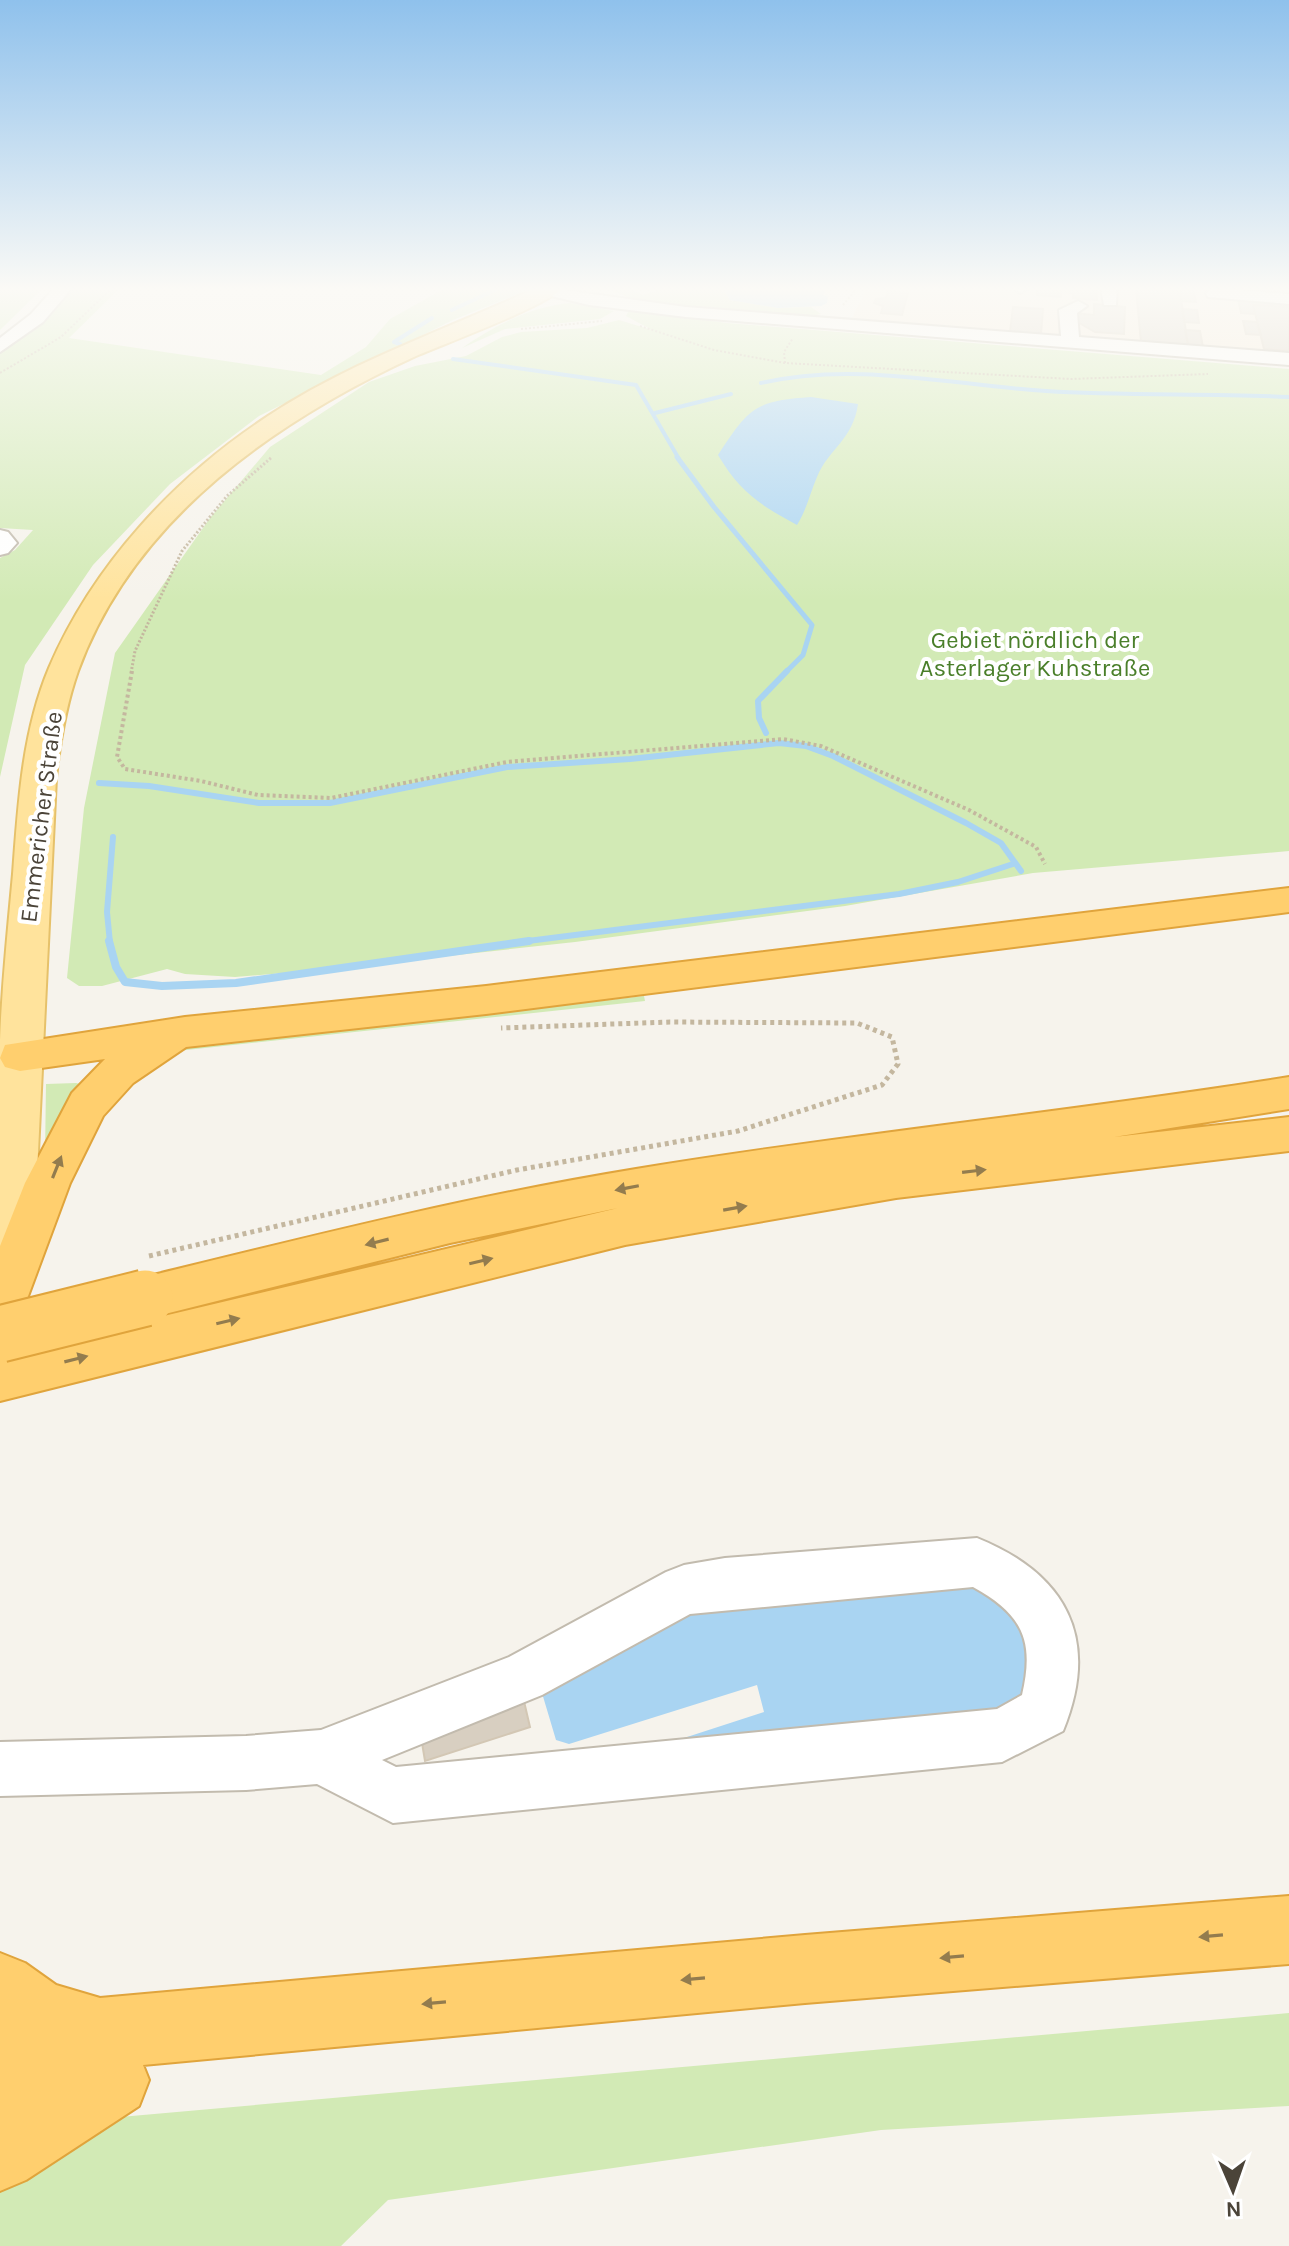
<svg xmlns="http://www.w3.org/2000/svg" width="1289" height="2246" font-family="Karla,sans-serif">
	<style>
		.commercial { fill: #f7ead8 }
		.green { fill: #d2eab5 }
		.water { fill: #a9d4f2 }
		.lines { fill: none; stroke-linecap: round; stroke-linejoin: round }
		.stream-far3 { stroke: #a9d4f2; stroke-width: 4 }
		.stream-far2 { stroke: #a9d4f2; stroke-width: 5 }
		.stream-far1 { stroke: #a9d4f2; stroke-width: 6 }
		.stream { stroke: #a9d4f2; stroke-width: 8 }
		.building { fill: #d8cfc1; stroke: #d3c7b4; stroke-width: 2 }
		.minor-casing { stroke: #c2bbae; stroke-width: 4 }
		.major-casing { stroke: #e6c16a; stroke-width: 4 }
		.highway-casing { stroke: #e0a43c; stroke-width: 4 }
		.path-far3 { stroke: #c4b79f; stroke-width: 2; stroke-dasharray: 2 2; stroke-linecap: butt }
		.path-far2 { stroke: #c4b79f; stroke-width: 3; stroke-dasharray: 2 2; stroke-linecap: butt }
		.path-far1 { stroke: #c4b79f; stroke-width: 4; stroke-dasharray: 3 3; stroke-linecap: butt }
		.path { stroke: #c4b79f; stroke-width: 5; stroke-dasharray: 4 4; stroke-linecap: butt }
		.minor { fill: #fff; fill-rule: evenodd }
		.major { fill: #ffe39c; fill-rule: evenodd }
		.highway { fill: #ffcf6e; fill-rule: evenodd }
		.highway-bridge-casing { stroke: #e0a43c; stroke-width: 59; stroke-linecap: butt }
		.highway-bridge { stroke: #ffcf6e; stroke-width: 55 }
		.oneway { fill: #937c4e }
		.labels { text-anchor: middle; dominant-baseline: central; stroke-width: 8; stroke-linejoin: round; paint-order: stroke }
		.far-park-label { font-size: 24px; fill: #4a7f2a; stroke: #fff }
		.far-street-label { font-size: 24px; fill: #4b4439; stroke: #fff }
	</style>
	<rect width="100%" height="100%" fill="#f6f3ec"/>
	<path class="commercial" d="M 868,287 L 1289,289 L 1289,356 L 850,321 Z"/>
	<path class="green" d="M 0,287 L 44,287 L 0,330 Z
		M 75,287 L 121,287 L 69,338 L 321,375 L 366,347 L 390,319 L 447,287 L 530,289 L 453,320 L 259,416 L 170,484 L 93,565 L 25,665 L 0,777 L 0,558 L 15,550 L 33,530 L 0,528 L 0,352 L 44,320 Z
		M 602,287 L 626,287 L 643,295 L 669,287 L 733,287 L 725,292 L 730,300 L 778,308 L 811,307 L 821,314 L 806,317 L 638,301 Z
		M 570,303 L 614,311 L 600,319 L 505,329 L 462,348 C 493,326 532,306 570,303 Z
		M 629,310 L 727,323 L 1289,369 L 1289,851 L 1033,873 L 845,906 L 575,942 L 320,970 L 235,977 L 185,974 L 167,969 L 102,986 L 79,986 L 67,978 L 84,808 L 115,653 L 210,518 L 270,447 L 369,382 L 415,366 L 466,356 L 502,337 L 521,332 L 587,328 L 619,320 L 652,330 L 626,316 Z
		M 644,996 L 645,1001 L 177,1051 L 188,1046 Z
		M 76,1083 L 88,1086 L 45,1156 L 46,1084 Z
		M 1289,2013 L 1289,2106 L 881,2130 L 388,2200 L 341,2246 L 0,2246 L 0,2182 L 109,2118 Z"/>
	<path class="water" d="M 733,287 L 828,287 L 823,295 L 828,296 L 827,303 L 821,306 L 778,308 L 730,300 L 725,291 Z
		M 811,397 L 858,404 C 853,440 829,448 817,477 C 810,493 807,509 797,525 C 760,505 740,492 718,455 C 749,408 754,401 811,397 Z
		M 945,1576 L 1011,1592 L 1041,1681 L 995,1721 L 607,1763 L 764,1712 L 757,1685 L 569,1744 L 556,1740 L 539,1683 L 663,1613 Z"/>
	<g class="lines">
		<path class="stream-far3" d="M 452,310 L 501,287
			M 400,344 L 394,342 L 432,318
			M 453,359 L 636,385 L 679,459
			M 761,383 C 855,361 951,385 1046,391 C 1127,396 1208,393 1289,397
			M 655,413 L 731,394"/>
		<path class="stream-far2" d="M 677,457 L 714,507 L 812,625 L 803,655 L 785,673"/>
		<path class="stream-far1" d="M 766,733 L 759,718 L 758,701 L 787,671
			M 99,783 L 149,786 L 259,803 L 330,803 L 507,767 L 630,759 L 779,743 L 806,746 L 833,756 L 966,823 L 1001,843 L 1021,871
			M 110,943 L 107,912 L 113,837
			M 512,943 L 899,894 L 958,882 L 1013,864"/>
		<path class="stream" d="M 109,941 L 116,967 L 125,982 L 162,986 L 236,983 L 529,941"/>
	</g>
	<path class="building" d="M 1037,287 L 1096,287 L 1097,300 L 1073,298 L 1073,293 L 1061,292 L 1061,297 L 1037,295 Z
		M 1136,287 L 1193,289 L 1196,302 L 1181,301 L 1180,292 Z
		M 1136,289 L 1180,292 L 1188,345 L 1141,342 Z
		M 888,291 L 908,293 L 902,315 L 881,313 L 883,306 L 874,303 L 876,299 L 886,298 Z
		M 1238,299 L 1289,303 L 1289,307 L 1253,305 L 1255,314 L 1241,313 Z
		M 1094,304 L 1125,307 L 1124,334 L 1095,332 L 1074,320 L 1074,313 L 1094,315 Z
		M 1253,305 L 1289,307 L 1289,351 L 1264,349 Z
		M 1013,307 L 1043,309 L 1041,334 L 1010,332 Z
		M 1182,309 L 1197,310 L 1199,323 L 1184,322 Z
		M 1243,321 L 1257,322 L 1261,335 L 1246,334 Z
		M 1185,330 L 1200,331 L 1203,347 L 1188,345 Z
		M 523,1697 L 530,1727 L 425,1761 L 420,1731 Z"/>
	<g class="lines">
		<g class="minor-casing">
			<path id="minor" d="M 55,287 L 73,287 L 43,322 L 0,352 L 0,338 L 31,314 Z
				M 542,287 L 686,307 L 1061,336 L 1059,310 L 1078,301 L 1087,306 L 1077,313 L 1079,337 L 1289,353 L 1289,365 L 686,317 L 589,305 L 543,294 Z
				M 1012,287 L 1028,287 L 1028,288 L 1020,293 Z
				M 1101,287 L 1117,287 L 1116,305 L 1104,305 Z
				M 1214,288 L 1289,294 L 1289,304 L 1208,297 L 1206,293 Z
				M 0,530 L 8,532 L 17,543 L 8,553 L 0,555 Z
				M 977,1538 C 1066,1574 1101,1638 1063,1731 L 1002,1762 L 393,1823 L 317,1784 L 246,1790 L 0,1796 L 0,1742 L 246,1736 L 321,1730 L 509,1657 L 666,1572 L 684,1565 L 725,1558 ZM 973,1587 C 1022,1614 1035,1640 1022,1695 L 997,1709 L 396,1767 L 382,1760 L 542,1695 L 690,1614 Z"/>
		</g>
		<g class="major-casing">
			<path id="major" d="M 538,287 L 564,287 C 547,306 446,343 416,356 C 275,421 134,518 78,671 C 66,705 60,741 56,778 L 32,1277 L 25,1291 L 8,1298 L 0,1295 C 0,1210 0,1124 0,1040 C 2,984 8,929 13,874 C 18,806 22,732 49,668 C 93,565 175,477 268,416 C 351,361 448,329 538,287 Z"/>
		</g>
		<g class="highway-casing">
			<path id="highway" d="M 1289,888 L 1289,912 L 486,1014 L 186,1047 L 133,1083 L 103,1116 L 70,1183 L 24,1307 L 7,1313 L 0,1310 L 0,1246 L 25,1183 L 72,1093 L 105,1059 L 20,1071 L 5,1067 L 0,1058 L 5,1045 L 185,1017 L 486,986 Z
				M 1289,1077 L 1289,1109 L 1114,1137 L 1289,1117 L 1289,1151 L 896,1198 L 625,1245 L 0,1401 L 0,1355 L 618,1208 L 450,1243 L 145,1319 L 128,1313 L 120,1298 L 128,1283 L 145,1277 C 308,1237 470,1196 636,1169 C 853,1133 1072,1112 1289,1077 Z
				M 1289,1896 L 1289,1964 L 805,2003 L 143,2065 L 149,2080 L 139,2106 L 26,2180 L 0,2191 L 0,1953 L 25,1963 L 56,1985 L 100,1998 L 805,1935 Z"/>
		</g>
		<path class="path-far3" d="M 843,305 L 858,287
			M 640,326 L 714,350 L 785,363 L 1071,379 L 1208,374
			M 521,329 L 602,321
			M 785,363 L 784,352 L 793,338
			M 0,373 L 61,337 L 113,287"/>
		<path class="path-far2" d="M 131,673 L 135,651 L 182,551 L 227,496 L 272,457"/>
		<path class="path-far1" d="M 132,671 L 117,757 L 125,769 L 201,781 L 258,795 L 331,798 L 507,762 L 783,739 L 821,746 L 969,810 L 1036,847 L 1045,864"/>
		<path class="path" d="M 149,1256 L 517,1170 L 738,1131 L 882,1085 L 898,1064 L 892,1037 L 857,1023 L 670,1022 L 501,1028"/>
		<use href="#minor" class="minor"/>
		<use href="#major" class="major"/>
		<use href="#highway" class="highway"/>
		<g class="highway-bridge-casing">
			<path id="highway-bridge" d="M 0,1334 L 145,1298"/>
		</g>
		<use href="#highway-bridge" class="highway-bridge"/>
	</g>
	<defs><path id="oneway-solid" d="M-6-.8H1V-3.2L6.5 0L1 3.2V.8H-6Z" transform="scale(2)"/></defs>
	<g class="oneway">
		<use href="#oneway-solid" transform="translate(57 1167) rotate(-68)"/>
		<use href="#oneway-solid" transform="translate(974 1171) rotate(-7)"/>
		<use href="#oneway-solid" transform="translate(627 1188) rotate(169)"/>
		<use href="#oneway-solid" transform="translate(735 1208) rotate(-10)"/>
		<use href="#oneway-solid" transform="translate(377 1242) rotate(166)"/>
		<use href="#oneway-solid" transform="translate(481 1261) rotate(-13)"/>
		<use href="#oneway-solid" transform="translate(228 1321) rotate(-13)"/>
		<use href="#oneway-solid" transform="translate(76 1359) rotate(-14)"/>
		<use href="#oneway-solid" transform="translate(1211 1936) rotate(175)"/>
		<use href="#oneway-solid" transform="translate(952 1957) rotate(175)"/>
		<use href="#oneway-solid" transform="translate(693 1979) rotate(175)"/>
		<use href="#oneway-solid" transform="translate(434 2003) rotate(175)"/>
	</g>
	<linearGradient id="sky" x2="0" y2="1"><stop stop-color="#8fc1ec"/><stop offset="0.48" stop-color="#fbfaf6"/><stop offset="1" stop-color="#fbfaf6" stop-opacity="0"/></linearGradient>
	<rect width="1289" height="602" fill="url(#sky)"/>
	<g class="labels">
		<g class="far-park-label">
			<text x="1035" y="640">Gebiet nördlich der<tspan x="1035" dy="28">Asterlager Kuhstraße</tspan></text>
		</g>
		<g class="far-street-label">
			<text transform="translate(41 817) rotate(-83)">Emmericher Straße</text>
		</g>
	</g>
	<g transform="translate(1233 2190) rotate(178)" stroke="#ffffff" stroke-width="6" paint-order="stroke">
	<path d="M0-6L14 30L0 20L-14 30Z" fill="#4b4439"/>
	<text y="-12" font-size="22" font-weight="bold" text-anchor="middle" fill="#4b4439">N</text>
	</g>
</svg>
